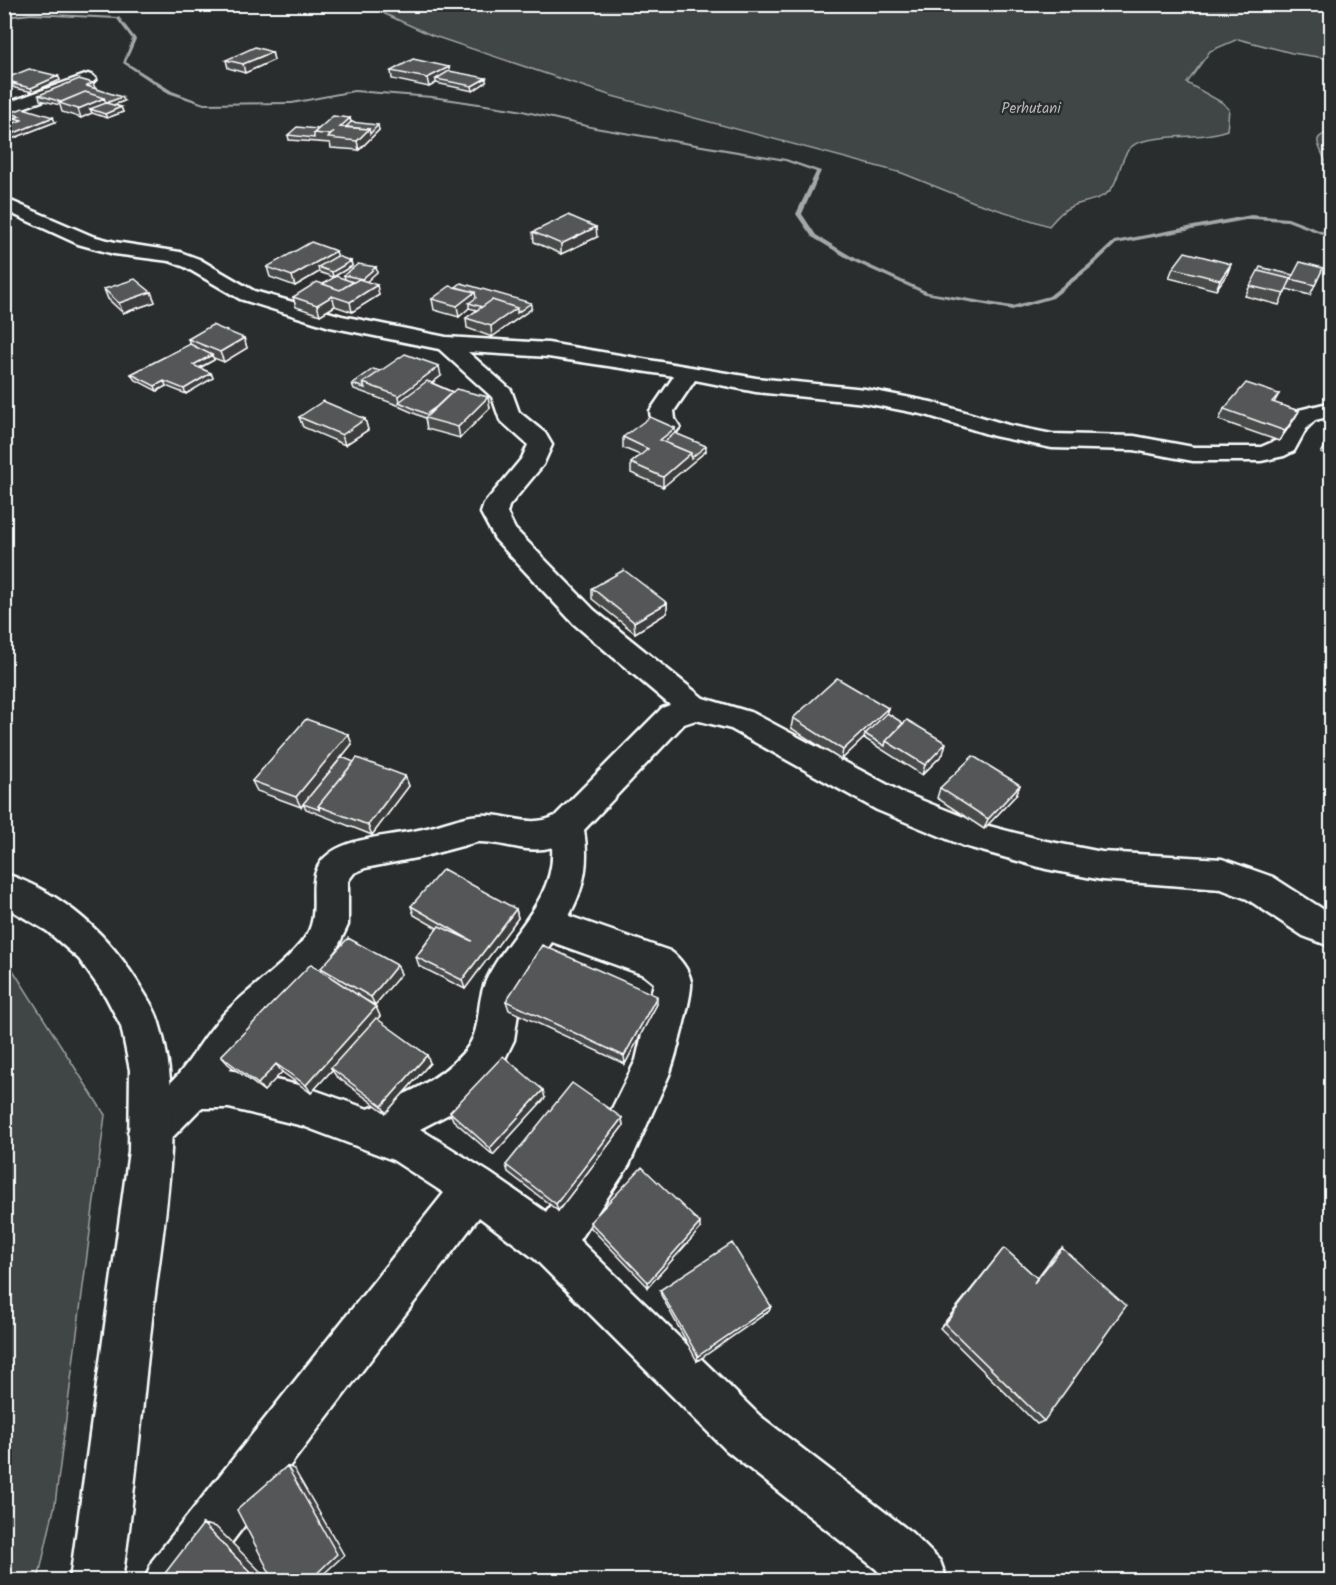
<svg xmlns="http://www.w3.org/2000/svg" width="1336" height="1585" font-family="Kalam,sans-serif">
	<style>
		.green { fill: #414445; stroke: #a0a2a2; stroke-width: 1.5 }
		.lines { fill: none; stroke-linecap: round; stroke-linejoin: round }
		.stream { fill: #a6a7a7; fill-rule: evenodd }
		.minor-casing { stroke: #fff; stroke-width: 5 }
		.tertiary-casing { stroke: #fff; stroke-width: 5 }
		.minor { fill: #2a2d2e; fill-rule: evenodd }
		.tertiary { fill: #2a2d2e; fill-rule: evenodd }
		.wall { fill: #494b4c; stroke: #fff; stroke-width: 1.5 }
		.shaded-wall { fill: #3c3d3e; stroke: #fff; stroke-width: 1.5 }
		.building { fill: #555758; stroke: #fff; stroke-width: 1.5 }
		.labels { text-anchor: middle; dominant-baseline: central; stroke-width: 5; stroke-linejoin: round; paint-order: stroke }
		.far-park-label { font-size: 15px; fill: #b3b4b5; stroke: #2a2d2e }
	</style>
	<rect width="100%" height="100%" fill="#2a2d2e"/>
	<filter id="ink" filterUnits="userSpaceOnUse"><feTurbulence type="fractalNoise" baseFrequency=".0167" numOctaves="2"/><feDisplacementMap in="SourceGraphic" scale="12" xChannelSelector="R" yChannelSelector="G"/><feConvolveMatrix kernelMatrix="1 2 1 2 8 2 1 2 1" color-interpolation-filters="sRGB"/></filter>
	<g filter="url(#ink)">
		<path class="green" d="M 374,5 L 1331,5 L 1331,59 L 1292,53 L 1238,39 L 1210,51 L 1187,83 L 1223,103 L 1229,109 L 1227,130 C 1200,140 1169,133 1140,142 C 1120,148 1122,173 1112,188 C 1103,201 1083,201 1070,207 C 1061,211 1055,219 1049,226 L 974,202 L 902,173 L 612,96 L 431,35 L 385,14 Z
			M 1331,132 L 1331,170 C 1326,166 1327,164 1324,158 C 1318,143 1311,137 1331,132 Z
			M 4,956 L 105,1115 L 55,1504 L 38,1580 L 5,1580 Z"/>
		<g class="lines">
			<path class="stream" d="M 31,13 L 119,17 L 136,39 L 126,62 L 172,91 L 204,103 L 292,102 L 354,90 L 432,96 L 518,109 L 595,127 L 786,159 L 821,171 L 802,214 L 816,235 L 856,259 L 928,292 L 1012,306 L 1049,296 L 1088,265 L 1114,241 L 1251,215 L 1288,218 L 1332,235 L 1332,238 L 1287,221 L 1251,219 L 1116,244 L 1092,267 L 1053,298 L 1012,310 L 925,294 L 852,261 L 812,237 L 796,214 L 816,172 L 785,161 L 595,129 L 518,111 L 432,98 L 354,92 L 292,104 L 204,105 L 168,93 L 123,63 L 132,39 L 117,19 L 31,15 L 4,18 L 4,16 Z"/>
			<g class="minor-casing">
				<path id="minor" d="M 88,74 L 93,76 L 96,79 L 93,82 L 4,115 L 4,104 Z
					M 4,198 L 92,236 L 115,242 L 180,252 L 199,259 L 254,291 L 342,316 L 446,337 L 548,343 L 756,378 L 865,389 L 931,402 L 1008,425 L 1052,434 L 1134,436 L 1193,447 L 1261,447 L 1275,441 L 1288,421 L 1299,410 L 1332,402 L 1332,416 L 1315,420 L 1306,429 L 1294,451 L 1284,456 L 1261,461 L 1193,461 L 1134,450 L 1052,448 L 994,436 L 926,415 L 865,403 L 756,392 L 695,380 L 674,411 L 675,419 L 680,427 L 676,432 L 668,434 L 660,432 L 651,419 L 650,411 L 674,376 L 548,357 L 468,352 L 511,390 L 519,412 L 545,433 L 552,445 L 543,465 L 509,506 L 507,513 L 515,529 L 594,610 L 703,698 L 753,713 L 901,792 L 981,824 L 1046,841 L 1102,852 L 1222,859 L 1273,877 L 1332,915 L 1332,947 L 1303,936 L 1247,899 L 1221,889 L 1102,880 L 1046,869 L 964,846 L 877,810 L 731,729 L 696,720 L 684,724 L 584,830 C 589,862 585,887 569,916 L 670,951 C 680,958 689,970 691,982 C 693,993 674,1063 669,1075 L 629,1165 L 579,1240 L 760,1416 L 912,1533 L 940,1561 L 947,1580 L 886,1580 L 876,1569 L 726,1450 L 535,1259 L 479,1217 L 203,1580 L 145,1580 L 152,1561 L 444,1193 L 393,1160 L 303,1126 L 229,1108 L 201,1108 L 164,1146 L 149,1152 L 134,1146 L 128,1132 C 139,1108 161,1094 178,1075 C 195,1055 206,1032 225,1013 C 250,987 282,968 304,939 C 329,906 290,865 348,844 C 371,836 398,835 423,829 C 442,825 460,816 480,815 C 506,813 530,829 555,816 L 662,708 L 670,705 L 574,624 L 495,539 L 481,513 L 484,504 L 522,458 L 528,445 L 500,420 L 492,397 L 439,349 L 330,327 L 240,299 L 185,267 L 169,261 L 114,254 L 78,244 L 4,210 ZM 477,842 C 503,841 527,855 552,847 C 556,902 506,935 485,983 C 475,1008 483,1030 464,1052 C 437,1082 405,1095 368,1109 L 303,1086 L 229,1070 L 251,1040 L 310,985 L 331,961 L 348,925 L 348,881 L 354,873 L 365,868 L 421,857 ZM 552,942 L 644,975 L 654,983 L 636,1060 L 599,1135 L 546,1212 L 490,1173 L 420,1129 L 466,1105 L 499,1071 L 514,1040 L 522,986 Z"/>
			</g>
			<g class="tertiary-casing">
				<path id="tertiary" d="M 4,873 C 65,894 111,936 143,991 C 149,1001 156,1011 159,1023 C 187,1111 162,1229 152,1319 C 142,1406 135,1494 122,1580 L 70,1580 L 129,1151 L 130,1070 L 121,1026 L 106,997 L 79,959 L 47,931 L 4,906 Z"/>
			</g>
			<use href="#minor" class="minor"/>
			<use href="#tertiary" class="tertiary"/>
		</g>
		<path class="wall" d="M 272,52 L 274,60 L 245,73 L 228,68 L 226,60 Z
			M 449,67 L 449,71 L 486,82 L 473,91 L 436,83 L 429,87 L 392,79 L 391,71 Z
			M 58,76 L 60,80 L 33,92 L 15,88 L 14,87 L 5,84 L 4,83 L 4,79 Z
			M 93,83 L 95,88 L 124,101 L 114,105 L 121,107 L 123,112 L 107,118 L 92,113 L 81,118 L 62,112 L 60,105 L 40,100 L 39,95 Z
			M 4,111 L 10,113 L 55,122 L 9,140 L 4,139 Z
			M 350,118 L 351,122 L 379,130 L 359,150 L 331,148 L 330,143 L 289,140 L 288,135 L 318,129 Z
			M 533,232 L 597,237 L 561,254 L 534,242 Z
			M 351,261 L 352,266 L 333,277 L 319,272 L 295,286 L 270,277 L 267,267 Z
			M 1231,264 L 1227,274 L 1216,290 L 1169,278 L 1173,268 Z
			M 376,267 L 377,272 L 366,281 L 379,295 L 352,312 L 335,306 L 320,315 L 296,307 L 293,297 L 323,284 L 345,279 L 344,275 Z
			M 1323,268 L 1310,295 L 1286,289 L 1279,305 L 1245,296 L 1250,286 Z
			M 104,289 L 151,292 L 155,302 L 123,313 L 108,299 Z
			M 432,299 L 531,309 L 492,337 L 467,328 L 466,318 L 477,310 L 469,308 L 459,317 L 434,310 Z
			M 244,338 L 247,348 L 224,362 L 214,358 L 214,360 L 200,368 L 211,373 L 213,378 L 186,394 L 166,386 L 157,391 L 134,379 L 131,374 L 190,344 L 188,339 Z
			M 380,371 L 441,376 L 432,383 L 490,408 L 460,438 L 427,429 L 425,418 L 400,407 L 400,406 L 354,389 L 352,384 Z
			M 1279,394 L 1274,403 L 1299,411 L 1293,421 L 1279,441 L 1219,420 L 1224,409 Z
			M 299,417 L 365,419 L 368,430 L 345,445 L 303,427 Z
			M 675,433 L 706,451 L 663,487 L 631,473 L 631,463 L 640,455 L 623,448 L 623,437 Z
			M 1332,437 L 1332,457 L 1321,453 L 1327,443 Z
			M 592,588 L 667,603 L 667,613 L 635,633 L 592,599 Z
			M 888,708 L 887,713 L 943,754 L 922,775 L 864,738 L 841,760 L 791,728 L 793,718 Z
			M 348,734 L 352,744 L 301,807 L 257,791 L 252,781 Z
			M 354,762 L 405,776 L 409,786 L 372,835 L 306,809 L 303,804 Z
			M 1020,785 L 1016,795 L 984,829 L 937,798 L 940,788 Z
			M 411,906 L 516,909 L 518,918 L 465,989 L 419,966 L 416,957 L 437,928 L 414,915 Z
			M 397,965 L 401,974 L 375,1005 L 361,998 L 376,1007 L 380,1016 L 377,1019 L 427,1055 L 430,1063 L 386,1113 L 336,1076 L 332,1070 L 311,1093 L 282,1072 L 264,1091 L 228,1064 L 221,1056 L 322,971 L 321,968 Z
			M 506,1001 L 657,1004 L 625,1064 L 509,1010 Z
			M 545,1098 L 493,1155 L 453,1120 L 450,1112 Z
			M 622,1118 L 623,1126 L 558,1211 L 508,1172 L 506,1165 Z
			M 590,1222 L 700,1229 L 648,1287 L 591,1228 Z
			M 1004,1248 L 1037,1278 L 1055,1254 L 1062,1248 L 1044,1421 L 1037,1424 L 940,1328 Z
			M 660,1290 L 771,1306 L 769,1311 L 697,1361 L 661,1295 Z"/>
		<path class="shaded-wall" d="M 272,52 L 274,60 L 245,73 L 243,64 Z
			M 449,67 L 450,75 L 436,79 L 436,83 L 429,87 L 427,78 Z
			M 58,76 L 60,80 L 33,92 L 31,88 Z
			M 486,78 L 486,82 L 473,91 L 472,86 Z
			M 122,97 L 124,101 L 97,111 L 90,109 L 92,113 L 81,118 L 78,109 L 104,98 Z
			M 121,107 L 123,112 L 107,118 L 105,114 Z
			M 20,116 L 24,125 L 4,133 L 4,122 Z
			M 53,117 L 55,122 L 9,140 L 7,136 Z
			M 350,118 L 352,127 L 340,127 Z
			M 378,125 L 379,130 L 359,150 L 357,141 L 369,129 Z
			M 596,227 L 597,237 L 561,254 L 561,244 Z
			M 336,251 L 339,261 L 318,267 L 319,272 L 295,286 L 292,276 Z
			M 351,261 L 352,266 L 333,277 L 332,272 Z
			M 1231,264 L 1227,274 L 1216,290 L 1220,280 Z
			M 376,267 L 377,272 L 364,284 L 362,279 Z
			M 377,285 L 379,295 L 352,312 L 350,302 Z
			M 151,292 L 155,302 L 123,313 L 119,303 Z
			M 475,292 L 477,303 L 469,303 L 469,308 L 459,317 L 457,306 Z
			M 332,296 L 335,306 L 320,315 L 317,305 Z
			M 531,303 L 531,309 L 492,337 L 491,326 L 517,308 Z
			M 244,338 L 247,348 L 224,362 L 220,352 Z
			M 212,355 L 214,360 L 195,370 L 193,365 Z
			M 439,366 L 441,376 L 404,404 L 400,402 L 399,396 Z
			M 211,373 L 213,378 L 186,394 L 184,389 Z
			M 164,381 L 166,386 L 157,391 L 155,386 Z
			M 488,397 L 490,408 L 460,438 L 458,427 Z
			M 1299,411 L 1293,421 L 1279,441 L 1285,431 Z
			M 365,419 L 368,430 L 345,445 L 342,435 Z
			M 675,428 L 675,438 L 664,447 L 660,440 Z
			M 706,446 L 706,451 L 663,487 L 663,477 L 691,453 Z
			M 667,603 L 667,613 L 635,633 L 634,622 Z
			M 888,708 L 885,718 L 865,734 L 864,738 L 841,760 L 843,750 Z
			M 348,734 L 352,744 L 301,807 L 296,797 Z
			M 946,743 L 943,754 L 922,775 L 925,765 Z
			M 405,776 L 409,786 L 372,835 L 368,825 Z
			M 1020,785 L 1016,795 L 984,829 L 988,819 Z
			M 516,909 L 518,918 L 465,989 L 462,980 Z
			M 397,965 L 401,974 L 375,1005 L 371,997 Z
			M 657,996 L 657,1004 L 625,1064 L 624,1056 Z
			M 376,1007 L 380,1016 L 333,1069 L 331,1068 L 332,1070 L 311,1093 L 306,1085 Z
			M 427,1055 L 430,1063 L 386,1113 L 382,1106 Z
			M 276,1064 L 282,1072 L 264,1091 L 258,1084 Z
			M 543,1090 L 545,1098 L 493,1155 L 490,1148 Z
			M 622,1118 L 623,1126 L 558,1211 L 556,1204 Z
			M 700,1223 L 700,1229 L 648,1287 L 648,1282 Z
			M 771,1306 L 769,1311 L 697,1361 L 698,1356 Z
			M 287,1466 L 294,1469 L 344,1555 L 316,1581 L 309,1581 Z
			M 203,1524 L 216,1527 L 270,1581 L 259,1581 Z"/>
		<path class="building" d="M 255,47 L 272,52 L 243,64 L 226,60 Z
			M 413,59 L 449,67 L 427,78 L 391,71 Z
			M 29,69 L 58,76 L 31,88 L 13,84 L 16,83 L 4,80 L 4,79 Z
			M 449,71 L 486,78 L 472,86 L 436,79 Z
			M 79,79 L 93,83 L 87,86 L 122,97 L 106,103 L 104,98 L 85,92 L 61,102 L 39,95 Z
			M 85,92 L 104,98 L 78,109 L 59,103 Z
			M 106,103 L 121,107 L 105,114 L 90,109 Z
			M 23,108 L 53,117 L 7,136 L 4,135 L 4,127 L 22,120 L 14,118 L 20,116 L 10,113 Z
			M 4,111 L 20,116 L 4,122 Z
			M 333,116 L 350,118 L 340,127 L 369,129 L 357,141 L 328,138 L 334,131 L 331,135 L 314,133 Z
			M 351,122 L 378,125 L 370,134 L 369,129 L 346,127 Z
			M 297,127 L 318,129 L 314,133 L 314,138 L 288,135 Z
			M 568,215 L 596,227 L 561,244 L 533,232 Z
			M 311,242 L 336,251 L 292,276 L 267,267 Z
			M 1185,252 L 1231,264 L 1220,280 L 1173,268 Z
			M 337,256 L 351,261 L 332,272 L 318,267 Z
			M 1300,262 L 1323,268 L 1315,285 L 1291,279 Z
			M 358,264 L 376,267 L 362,279 L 344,275 Z
			M 1260,267 L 1293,275 L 1289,284 L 1291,279 L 1258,271 Z
			M 1258,271 L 1291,279 L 1284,294 L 1250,286 Z
			M 336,276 L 353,282 L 340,290 L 323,284 Z
			M 135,279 L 151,292 L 119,303 L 104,289 Z
			M 359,279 L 377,285 L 350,302 L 332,296 L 317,305 L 293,297 L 317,282 L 340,290 Z
			M 461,283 L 531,303 L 517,313 L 517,308 L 492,300 L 482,307 L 469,303 L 476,298 L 475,292 L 456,287 Z
			M 450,286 L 475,292 L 457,306 L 432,299 Z
			M 492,300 L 517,308 L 491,326 L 466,318 Z
			M 212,325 L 244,338 L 220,352 L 188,339 Z
			M 190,344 L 212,355 L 193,365 L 211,373 L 184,389 L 164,381 L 155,386 L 131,374 Z
			M 405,354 L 439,366 L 399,396 L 363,383 Z
			M 373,369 L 380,371 L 363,383 L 365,388 L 352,384 Z
			M 427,381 L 452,392 L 436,407 L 426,414 L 399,402 Z
			M 1246,383 L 1279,394 L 1272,402 L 1299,411 L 1285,431 L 1224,409 Z
			M 456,389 L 488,397 L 458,427 L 425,418 Z
			M 323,401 L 365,419 L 342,435 L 299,417 Z
			M 650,417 L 675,428 L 660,440 L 691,453 L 663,477 L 631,463 L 648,449 L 623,437 Z
			M 675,433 L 706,446 L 691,458 L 691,453 L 664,442 Z
			M 1332,437 L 1332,444 L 1327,443 Z
			M 624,570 L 667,603 L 634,622 L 592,588 Z
			M 837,678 L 888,708 L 843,750 L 793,718 Z
			M 887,713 L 903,723 L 886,741 L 885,746 L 865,734 Z
			M 306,719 L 348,734 L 296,797 L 252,781 Z
			M 907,720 L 946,743 L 925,765 L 886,741 Z
			M 973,756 L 1020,785 L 988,819 L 940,788 Z
			M 342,757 L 354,762 L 318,806 L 320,810 L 303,804 Z
			M 357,758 L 405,776 L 368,825 L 318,806 Z
			M 443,869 L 516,909 L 462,980 L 416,957 L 439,926 L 472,941 L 411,906 Z
			M 348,938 L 397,965 L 371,997 L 321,968 Z
			M 542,945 L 657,996 L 624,1056 L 506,1001 Z
			M 311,964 L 376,1007 L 306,1085 L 276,1064 L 258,1084 L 221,1056 Z
			M 376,1018 L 427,1055 L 382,1106 L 331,1068 Z
			M 503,1056 L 543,1090 L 490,1148 L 450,1112 Z
			M 572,1083 L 622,1118 L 556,1204 L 506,1165 Z
			M 642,1167 L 700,1223 L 648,1282 L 590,1222 Z
			M 732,1243 L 771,1306 L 698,1356 L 660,1290 Z
			M 1004,1248 L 1037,1278 L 1034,1283 L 1062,1248 L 1126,1306 L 1044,1421 L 945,1324 Z
			M 287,1466 L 337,1554 L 309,1581 L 274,1581 L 237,1510 Z
			M 203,1524 L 259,1581 L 159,1581 Z"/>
	</g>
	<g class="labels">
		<g class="far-park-label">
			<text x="1031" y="109">Perhutani</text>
		</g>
	</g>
	<rect width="1336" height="1585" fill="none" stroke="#2a2d2e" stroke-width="24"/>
	<rect x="12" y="12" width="1312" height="1561" fill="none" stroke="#fff" stroke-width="2" filter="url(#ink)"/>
</svg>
